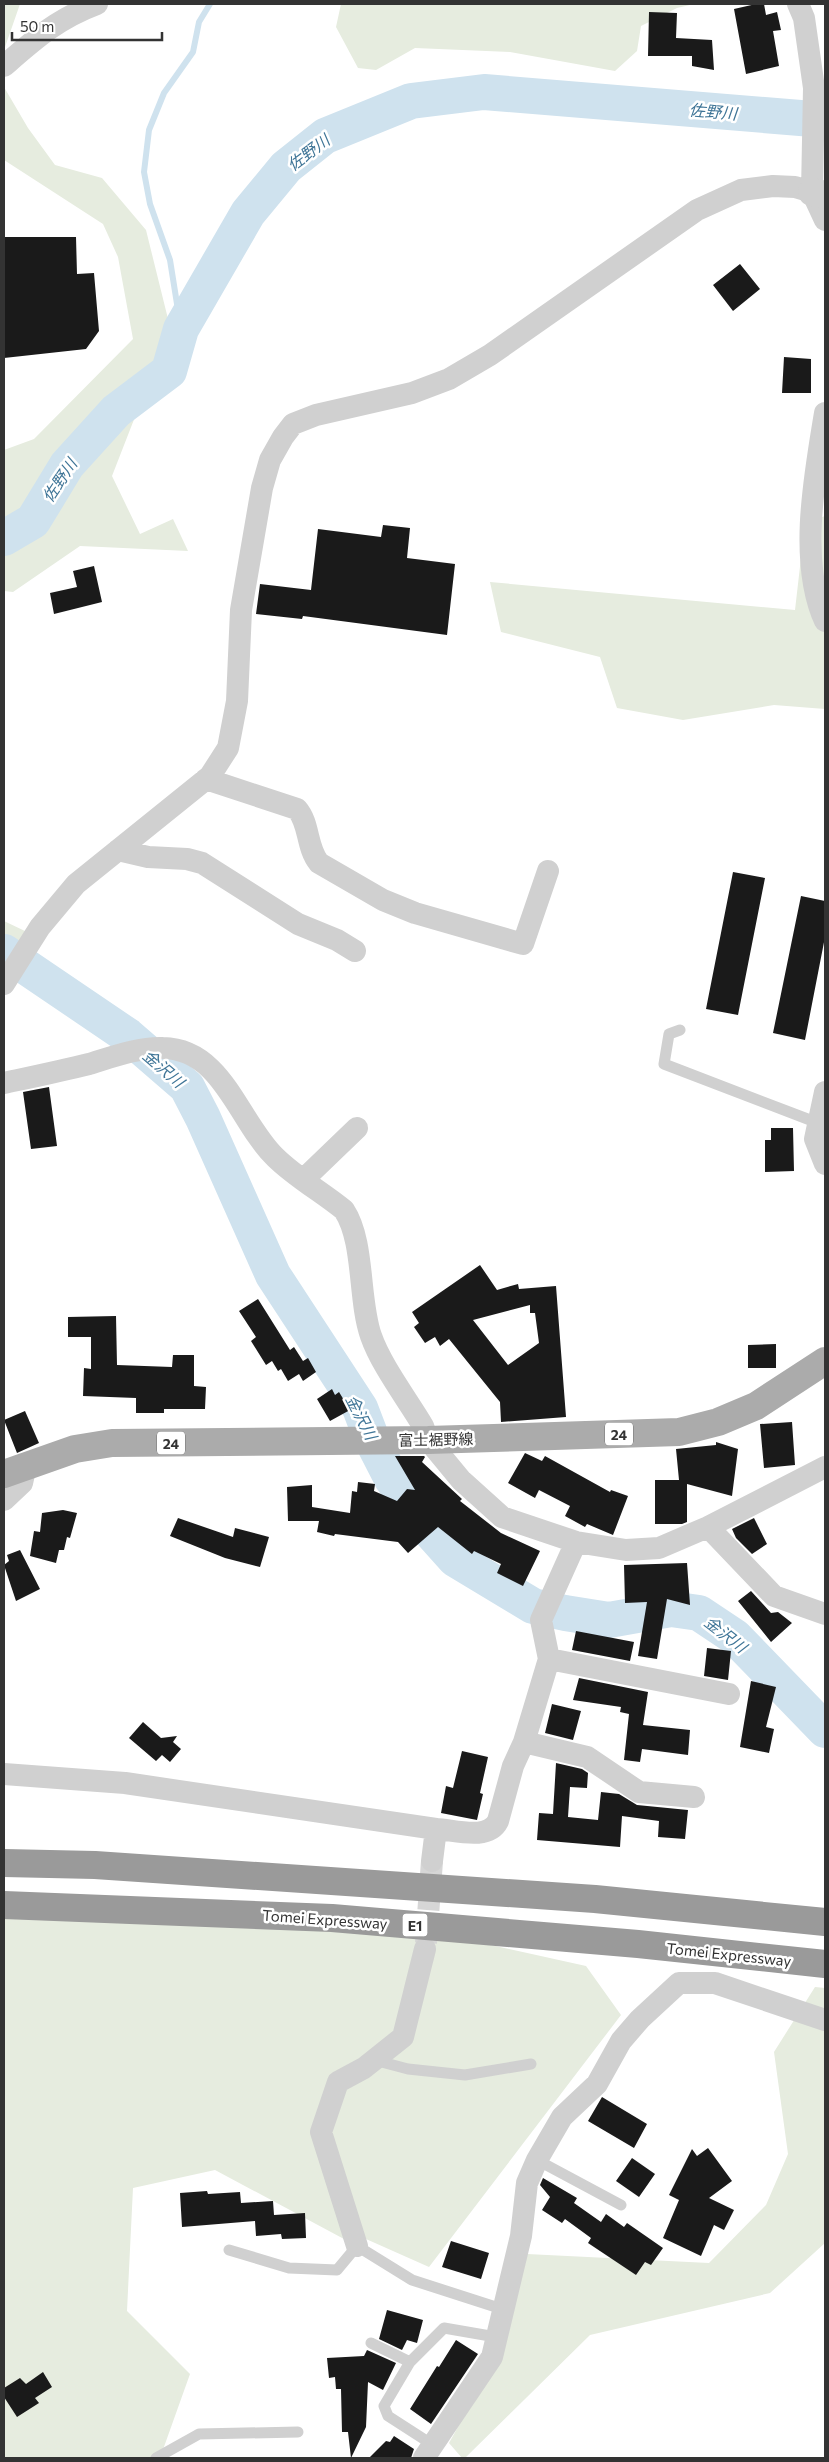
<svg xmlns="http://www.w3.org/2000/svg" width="829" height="2462" font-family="Commissioner,'Noto Sans JP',sans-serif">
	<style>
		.green { fill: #e6ecdf }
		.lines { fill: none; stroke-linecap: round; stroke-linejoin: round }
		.stream { stroke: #cfe2ee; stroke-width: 6 }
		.river { stroke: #cfe2ee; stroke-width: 36 }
		.building { fill: #1a1a1a; fill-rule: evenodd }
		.minor-tunnel { stroke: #d6d6d6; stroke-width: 22; stroke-dasharray: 22 11; stroke-linecap: butt }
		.service { stroke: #d0d0d0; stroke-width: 11 }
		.minor { stroke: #d0d0d0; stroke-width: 22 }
		.tertiary { stroke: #d0d0d0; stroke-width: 28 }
		.primary { stroke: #ababab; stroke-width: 28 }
		.motorway { stroke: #9a9a9a; stroke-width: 28 }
		.labels { text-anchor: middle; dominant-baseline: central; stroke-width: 5; stroke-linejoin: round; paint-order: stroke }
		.shield { fill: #fff; stroke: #707070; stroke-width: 1 }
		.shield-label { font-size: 14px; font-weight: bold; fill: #333 }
		.street-label { font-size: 15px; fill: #333; stroke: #fff }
		.water-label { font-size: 16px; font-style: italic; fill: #3f7597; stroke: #fff }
	</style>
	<rect width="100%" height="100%" fill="#fff"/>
	<path class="green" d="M 4,4 L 20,4 L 4,50 Z
		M 341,4 L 694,4 L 677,8 L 641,26 L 637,51 L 615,71 L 510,52 L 415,48 L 376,70 L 358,68 L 336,27 Z
		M 4,87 L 28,128 L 55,165 L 102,178 L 146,230 L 170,327 L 112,476 L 140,534 L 173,519 L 188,551 L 80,546 L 13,592 L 4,591 L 4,450 L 34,439 L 133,339 L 118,257 L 103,224 L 4,160 Z
		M 825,516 L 825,709 L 774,705 L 683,720 L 617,708 L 600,657 L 501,632 L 490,582 L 795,610 L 805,523 Z
		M 4,921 L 27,932 L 4,965 Z
		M 4,1917 L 446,1935 L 586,1966 L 621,2015 L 429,2267 L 366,2239 L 357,2246 L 215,2170 L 133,2188 L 127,2311 L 190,2374 L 160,2458 L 4,2458 Z
		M 815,1987 L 825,1988 L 825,2243 L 770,2293 L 590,2335 L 465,2458 L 462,2458 L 449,2443 L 501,2350 L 527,2254 L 709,2263 L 766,2205 L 788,2154 L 774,2052 Z"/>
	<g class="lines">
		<path class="stream" d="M 181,329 L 170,260 L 150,204 L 144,172 L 149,130 L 164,93 L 193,52 L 199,22 L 210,4"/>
		<path class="river" d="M 4,538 L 33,521 L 67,465 L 116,411 L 169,371 L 181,329 L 248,213 L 286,167 L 325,136 L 411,101 L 484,92 L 825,120
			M 4,952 L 128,1036 L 187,1087 L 203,1118 L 273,1275 L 360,1408 L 373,1442 L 392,1479 L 429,1530 L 455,1559 L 533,1606 L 565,1613 L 609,1620 L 671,1609 L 699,1613 L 735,1637 L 825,1730"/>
	</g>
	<path class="building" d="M 756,4 L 764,4 L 766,15 L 777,12 L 781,30 L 773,31 L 779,66 L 746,74 L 734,9 Z
		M 649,12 L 677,13 L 676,38 L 712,40 L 714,70 L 692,66 L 692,56 L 648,56 Z
		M 4,237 L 76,237 L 77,274 L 94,273 L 99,331 L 86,349 L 4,358 Z
		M 740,264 L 760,289 L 733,311 L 713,285 Z
		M 784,357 L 811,359 L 811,393 L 782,393 Z
		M 383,525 L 410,528 L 407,558 L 455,564 L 447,635 L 303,616 L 302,619 L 256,614 L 260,584 L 311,590 L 318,529 L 381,537 Z
		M 94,566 L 102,602 L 54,614 L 50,593 L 77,587 L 73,571 Z
		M 733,872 L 765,878 L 738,1015 L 706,1009 Z
		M 801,896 L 825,901 L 825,937 L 805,1040 L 773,1033 Z
		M 49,1087 L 57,1146 L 31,1149 L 23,1092 Z
		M 771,1128 L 793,1128 L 794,1171 L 765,1172 L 765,1140 L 771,1140 Z
		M 480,1265 L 497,1290 L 518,1284 L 519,1289 L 556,1286 L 566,1417 L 501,1422 L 500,1402 L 449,1339 L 440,1346 L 435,1337 L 425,1343 L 414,1327 L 419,1323 L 412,1312 ZM 530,1305 L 530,1313 L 535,1313 L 539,1343 L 508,1365 L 473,1320 Z
		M 258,1299 L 290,1350 L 294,1347 L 303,1361 L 308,1358 L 316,1372 L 303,1381 L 299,1374 L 288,1381 L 281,1369 L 278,1371 L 272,1361 L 266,1365 L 251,1341 L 256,1337 L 239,1311 Z
		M 116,1316 L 117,1365 L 172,1367 L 173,1355 L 194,1355 L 194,1386 L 206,1387 L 205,1409 L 164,1409 L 164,1413 L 136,1413 L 136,1398 L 83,1396 L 84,1368 L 91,1369 L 91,1337 L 68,1337 L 68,1317 Z
		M 776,1344 L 776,1368 L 748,1368 L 748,1345 Z
		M 332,1389 L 335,1395 L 339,1392 L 350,1410 L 330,1421 L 317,1399 Z
		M 25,1411 L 39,1443 L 17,1453 L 4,1420 Z
		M 792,1422 L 795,1465 L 764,1468 L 760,1424 Z
		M 716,1442 L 738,1449 L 732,1496 L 687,1484 L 687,1522 L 682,1524 L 655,1524 L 655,1480 L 679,1480 L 676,1449 L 716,1445 Z
		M 525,1453 L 542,1461 L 545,1456 L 610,1492 L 611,1490 L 628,1496 L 613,1535 L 587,1524 L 585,1527 L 565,1516 L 570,1506 L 539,1490 L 535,1498 L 508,1483 Z
		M 395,1456 L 424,1456 L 425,1457 L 422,1462 L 462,1499 L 460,1501 L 501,1533 L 540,1551 L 523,1586 L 497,1573 L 501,1564 L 474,1551 L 472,1554 L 438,1527 L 408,1553 L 398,1542 L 335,1534 L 334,1536 L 317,1532 L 319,1521 L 288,1521 L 287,1487 L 312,1485 L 312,1507 L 350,1513 L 352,1491 L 357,1492 L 358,1482 L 375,1484 L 374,1491 L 397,1501 L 407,1489 L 415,1490 Z
		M 63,1510 L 77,1513 L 70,1538 L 67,1537 L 64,1550 L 59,1550 L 56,1563 L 30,1556 L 34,1531 L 40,1532 L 42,1513 Z
		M 178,1518 L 233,1537 L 235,1528 L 269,1537 L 260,1567 L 225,1558 L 170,1536 Z
		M 754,1518 L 767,1544 L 752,1554 L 736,1538 L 732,1529 Z
		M 20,1550 L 40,1589 L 16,1601 L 4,1565 L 9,1561 L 7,1555 Z
		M 687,1563 L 690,1605 L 667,1599 L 657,1659 L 638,1656 L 647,1602 L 625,1603 L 624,1565 Z
		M 751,1591 L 771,1613 L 778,1612 L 792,1623 L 771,1642 L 738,1601 Z
		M 576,1631 L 634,1642 L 630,1661 L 572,1650 Z
		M 707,1648 L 731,1651 L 728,1680 L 704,1676 Z
		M 579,1678 L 648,1692 L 643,1725 L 690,1730 L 688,1755 L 642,1749 L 640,1762 L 624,1760 L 629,1714 L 620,1712 L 621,1707 L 573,1700 Z
		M 751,1681 L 776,1687 L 766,1727 L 774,1729 L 769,1753 L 740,1747 Z
		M 552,1704 L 581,1711 L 573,1740 L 545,1733 Z
		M 143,1722 L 161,1738 L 177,1736 L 173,1742 L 181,1749 L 170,1762 L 162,1755 L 156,1761 L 129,1738 Z
		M 462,1751 L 488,1757 L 480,1793 L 483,1794 L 477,1820 L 441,1813 L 446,1786 L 453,1788 Z
		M 556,1763 L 582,1769 L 588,1773 L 587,1788 L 570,1787 L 568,1817 L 598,1820 L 601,1792 L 619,1794 L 637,1805 L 688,1810 L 685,1839 L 658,1837 L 659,1821 L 622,1816 L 620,1847 L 537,1840 L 539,1813 L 553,1814 Z
		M 602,2097 L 647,2124 L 634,2148 L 588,2121 Z
		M 708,2148 L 732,2181 L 709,2198 L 734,2210 L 724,2230 L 714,2225 L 701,2256 L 663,2238 L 679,2200 L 669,2195 L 692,2149 L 697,2156 Z
		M 632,2158 L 655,2174 L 639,2197 L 616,2181 Z
		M 543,2178 L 577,2198 L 574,2203 L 601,2222 L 606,2214 L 624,2227 L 627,2223 L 663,2248 L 651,2265 L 645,2262 L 636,2275 L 588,2243 L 591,2238 L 565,2219 L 562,2223 L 542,2210 L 550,2197 L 540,2185 Z
		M 207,2191 L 208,2194 L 240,2192 L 241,2203 L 273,2201 L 274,2215 L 305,2213 L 306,2238 L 282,2239 L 281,2234 L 256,2236 L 255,2221 L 182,2227 L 180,2193 Z
		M 451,2241 L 489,2253 L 481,2279 L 442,2267 Z
		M 387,2310 L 423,2320 L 417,2343 L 407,2340 L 402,2350 L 379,2339 Z
		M 456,2340 L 478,2354 L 431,2424 L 410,2409 L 437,2366 L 439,2367 Z
		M 367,2350 L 396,2363 L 383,2390 L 368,2382 L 366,2427 L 351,2458 L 348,2432 L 342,2432 L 341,2389 L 336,2389 L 335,2377 L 329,2378 L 327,2358 L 364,2356 Z
		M 43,2372 L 52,2387 L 35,2398 L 39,2403 L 17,2417 L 4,2397 L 4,2388 L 20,2378 L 26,2384 Z
		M 394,2436 L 414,2449 L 411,2458 L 369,2458 L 386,2441 L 390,2442 Z"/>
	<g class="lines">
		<path class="minor-tunnel" d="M 426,1943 L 432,1861"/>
		<path class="service" d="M 680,1030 L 669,1034 L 664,1064 L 818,1123
			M 374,2060 L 408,2069 L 465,2075 L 531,2064
			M 537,2160 L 621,2205
			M 229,2250 L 289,2268 L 337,2270 L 357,2246 L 412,2280 L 502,2309
			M 371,2343 L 410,2362
			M 433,2445 L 388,2416 L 384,2406 L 410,2362 L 444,2328 L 496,2337
			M 156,2458 L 199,2434 L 298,2432"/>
		<path class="minor" d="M 798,4 L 804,18 L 814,88 L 812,192 L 825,220
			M 4,66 C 35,39 57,19 97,4
			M 825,413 C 815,474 798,562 825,621
			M 206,779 L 297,809 C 310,824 306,847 319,863 L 383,900 L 415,913 L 523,944 L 548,871
			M 118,850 L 148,857 L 187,859 L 202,863 L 298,924 L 337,940 L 355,951
			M 4,984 L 40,927 L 76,884 L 210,776 L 228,748 L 237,701 L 241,610 L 262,488 L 270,460 L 283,437 L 293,424 L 316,415 L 412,393 L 449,379 L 490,355 L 697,210 L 741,190 L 773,186 L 795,187 L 812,192
			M 4,1083 C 32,1077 61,1071 89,1064 C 112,1057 139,1047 163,1048 C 223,1049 238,1121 275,1157 C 295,1177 322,1192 344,1210 C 365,1242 358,1299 371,1336 C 381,1365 407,1399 423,1426 L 428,1440 L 461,1480 L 502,1517 L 576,1542 L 626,1550 L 659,1548 L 708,1527 L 825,1467
			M 825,1092 L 815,1139 L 825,1164
			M 304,1179 L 357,1128
			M 4,1500 L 22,1483 L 26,1465
			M 708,1527 L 774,1596 L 825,1614
			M 549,1659 L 729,1694
			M 524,1742 L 587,1757 L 639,1792 L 694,1797
			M 4,1774 L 125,1783 L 436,1829 L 432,1861
			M 436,1829 C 455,1830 488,1841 498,1821 L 513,1766 L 524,1742 L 549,1659 L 541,1620 L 576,1542
			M 357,2246 L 321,2132 L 338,2082 L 364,2068 L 403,2037 L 425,1949
			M 424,2458 L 492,2357 L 521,2236 L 527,2183 L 537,2160 L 562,2117 L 597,2084 L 621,2041 L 640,2019 L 679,1983 L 715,1983 L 825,2020"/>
		<path class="tertiary" d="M 812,192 L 825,195"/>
		<path class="primary" d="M 4,1474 L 75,1449 L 112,1443 L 428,1440 L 679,1432 L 718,1422 L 756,1406 L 825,1361"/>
		<path class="motorway" d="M 4,1863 L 95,1865 L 595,1899 L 825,1922
			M 4,1905 L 332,1918 L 638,1944 L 825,1964"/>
	</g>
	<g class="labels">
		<g class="shield">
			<rect x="605" y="1422.5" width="28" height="23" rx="4"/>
			<rect x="157" y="1431.5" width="28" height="23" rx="4"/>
			<rect x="402.5" y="1913.5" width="25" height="23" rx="4"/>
		</g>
		<g class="shield-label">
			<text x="619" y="1434">24</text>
			<text x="171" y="1443">24</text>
			<text x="415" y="1925">E1</text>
		</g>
		<g class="street-label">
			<text transform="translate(436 1439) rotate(-1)">富士裾野線</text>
			<text transform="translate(325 1919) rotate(4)">Tomei Expressway</text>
			<text transform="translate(729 1954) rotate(6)">Tomei Expressway</text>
		</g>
		<g class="water-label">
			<text transform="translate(713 111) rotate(5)">佐野川</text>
			<text transform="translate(308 152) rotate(-37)">佐野川</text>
			<text transform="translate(59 480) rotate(-56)">佐野川</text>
			<text transform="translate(164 1068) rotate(41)">金沢川</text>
			<text transform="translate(362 1417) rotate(63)">金沢川</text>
			<text transform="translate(726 1634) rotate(38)">金沢川</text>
		</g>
	</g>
	<rect width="829" height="2462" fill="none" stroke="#333333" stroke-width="10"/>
	<path d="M12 32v8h150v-8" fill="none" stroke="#333333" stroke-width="2.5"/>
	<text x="20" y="32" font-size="15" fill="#333333" stroke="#ffffff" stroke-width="4" paint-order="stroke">50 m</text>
</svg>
